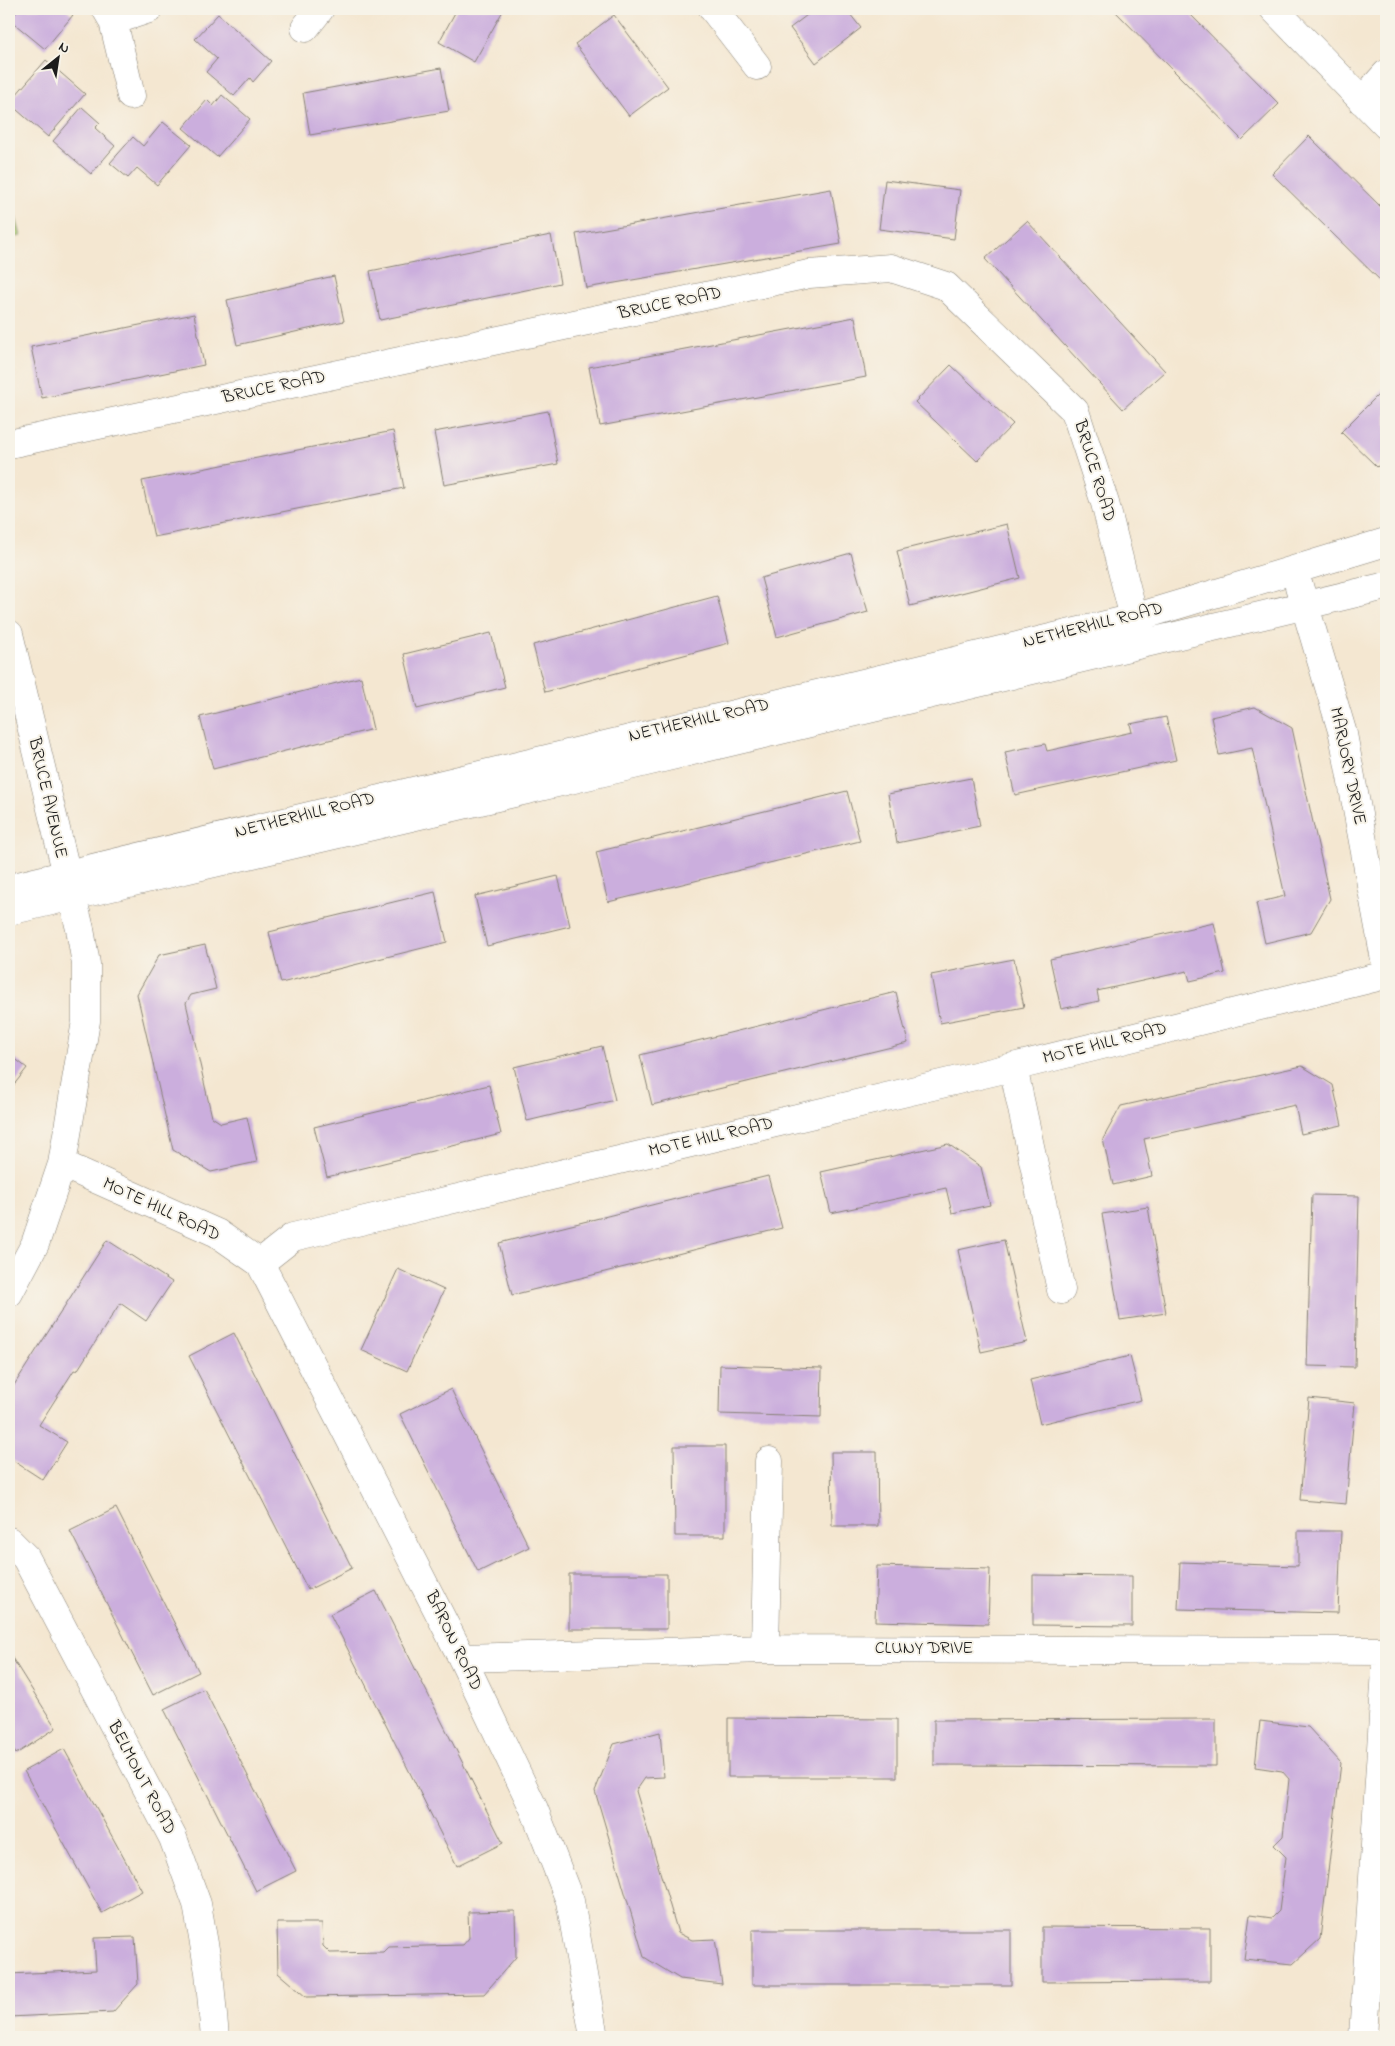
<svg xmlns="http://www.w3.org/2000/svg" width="1395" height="2046" font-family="'Indie Flower',sans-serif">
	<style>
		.green { fill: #accc74; stroke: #647448 }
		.building { fill: #cbaedd }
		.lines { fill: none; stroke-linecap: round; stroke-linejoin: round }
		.street-casing { stroke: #888276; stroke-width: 29 }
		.street { stroke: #fff; stroke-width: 28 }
		.labels { text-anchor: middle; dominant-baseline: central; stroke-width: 4; stroke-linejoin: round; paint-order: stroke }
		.street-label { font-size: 18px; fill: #1c1c1c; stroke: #f7f3e8 }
	</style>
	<rect width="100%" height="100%" fill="#f7f3e8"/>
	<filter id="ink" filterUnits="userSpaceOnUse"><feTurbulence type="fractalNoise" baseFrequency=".02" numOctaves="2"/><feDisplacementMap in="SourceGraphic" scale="10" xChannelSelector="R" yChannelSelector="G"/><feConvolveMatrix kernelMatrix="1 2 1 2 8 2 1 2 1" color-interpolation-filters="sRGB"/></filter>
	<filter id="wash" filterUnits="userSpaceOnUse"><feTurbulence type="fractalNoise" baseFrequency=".0096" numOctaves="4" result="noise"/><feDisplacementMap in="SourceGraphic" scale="20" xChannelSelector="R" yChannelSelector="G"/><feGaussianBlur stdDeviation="1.12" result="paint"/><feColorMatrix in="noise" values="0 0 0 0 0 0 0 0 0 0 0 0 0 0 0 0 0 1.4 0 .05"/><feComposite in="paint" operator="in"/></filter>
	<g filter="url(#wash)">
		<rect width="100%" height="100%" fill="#f4e7d1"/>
		<path class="green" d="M 9,192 L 21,236 L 9,238 Z"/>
		<g id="blocks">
			<path class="building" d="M 19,9 L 66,9 L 73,15 L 45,49 L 10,20 Z
				M 457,9 L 504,9 L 474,62 L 439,42 Z
				M 815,9 L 846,9 L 861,28 L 816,63 L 790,28 Z
				M 1113,9 L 1185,9 L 1279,104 L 1242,140 Z
				M 218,14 L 271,61 L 253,82 L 250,78 L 234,96 L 206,72 L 217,59 L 195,39 Z
				M 614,15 L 668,87 L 629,116 L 575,44 Z
				M 46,60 L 85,94 L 48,137 L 9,103 Z
				M 441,68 L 449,111 L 310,135 L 303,93 Z
				M 222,95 L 250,119 L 217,157 L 183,128 L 207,100 L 213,106 Z
				M 82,107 L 100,123 L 95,128 L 115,146 L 91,174 L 53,141 Z
				M 163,122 L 191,145 L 157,185 L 137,168 L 128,178 L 110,163 L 133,137 L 143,146 Z
				M 1309,136 L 1386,212 L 1386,286 L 1272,174 Z
				M 885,180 L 960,190 L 954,239 L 879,229 Z
				M 831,189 L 841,244 L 586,288 L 576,234 Z
				M 1027,221 L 1165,371 L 1123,409 L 985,259 Z
				M 551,235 L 560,283 L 380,320 L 370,271 Z
				M 334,276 L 344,321 L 237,345 L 227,300 Z
				M 194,314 L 204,365 L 42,398 L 31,347 Z
				M 855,317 L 866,377 L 600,426 L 589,367 Z
				M 951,365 L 1013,424 L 977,461 L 915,402 Z
				M 1386,387 L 1386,458 L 1377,467 L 1341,432 Z
				M 548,411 L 558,464 L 444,485 L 434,432 Z
				M 393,431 L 404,488 L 154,537 L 142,481 Z
				M 1007,524 L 1020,578 L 910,606 L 897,551 Z
				M 851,553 L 868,612 L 777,637 L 761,578 Z
				M 717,596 L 729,643 L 545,692 L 533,645 Z
				M 491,633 L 505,687 L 417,709 L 404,654 Z
				M 361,677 L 373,729 L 213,769 L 200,717 Z
				M 1255,707 L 1292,728 L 1330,899 L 1311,932 L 1265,943 L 1256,903 L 1285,896 L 1252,748 L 1219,755 L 1211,717 Z
				M 1166,717 L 1176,760 L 1015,795 L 1005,752 L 1045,744 L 1047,751 L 1132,732 L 1130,724 Z
				M 971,778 L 980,826 L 897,843 L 888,794 Z
				M 847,791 L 860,841 L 608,902 L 596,852 Z
				M 558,876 L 570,926 L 487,946 L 475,896 Z
				M 435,892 L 447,942 L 281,983 L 269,932 Z
				M 1214,923 L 1225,973 L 1190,981 L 1187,971 L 1097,991 L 1099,1001 L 1061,1009 L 1050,959 Z
				M 205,945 L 216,989 L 191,995 L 186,1003 L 212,1117 L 221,1123 L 247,1117 L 257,1162 L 211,1172 L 173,1150 L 137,994 L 159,955 Z
				M 1014,959 L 1024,1007 L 940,1023 L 931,975 Z
				M 896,992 L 908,1043 L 652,1105 L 640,1055 Z
				M 602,1046 L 615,1100 L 527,1121 L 514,1067 Z
				M 9,1054 L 27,1068 L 9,1091 Z
				M 1302,1066 L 1333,1085 L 1342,1125 L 1301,1134 L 1295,1105 L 1144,1139 L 1152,1176 L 1113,1185 L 1103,1139 L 1121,1106 Z
				M 489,1085 L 501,1134 L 327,1177 L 314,1127 Z
				M 948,1144 L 981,1167 L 990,1205 L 952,1213 L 946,1188 L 831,1213 L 821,1172 Z
				M 768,1176 L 782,1228 L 512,1295 L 499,1243 Z
				M 1312,1195 L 1359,1196 L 1355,1367 L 1307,1366 Z
				M 1148,1207 L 1166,1313 L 1120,1320 L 1102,1214 Z
				M 107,1240 L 172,1282 L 146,1321 L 120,1303 L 77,1371 L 74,1370 L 39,1425 L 67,1442 L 43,1480 L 9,1458 L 9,1393 Z
				M 1004,1240 L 1027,1342 L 981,1352 L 958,1250 Z
				M 398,1269 L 444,1290 L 407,1371 L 361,1350 Z
				M 234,1333 L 352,1568 L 308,1590 L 189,1356 Z
				M 1130,1356 L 1141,1400 L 1040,1424 L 1030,1380 Z
				M 720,1365 L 822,1368 L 821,1417 L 719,1414 Z
				M 451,1389 L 529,1547 L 478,1572 L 400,1414 Z
				M 1309,1398 L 1355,1403 L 1346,1504 L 1300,1500 Z
				M 674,1446 L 725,1446 L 725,1536 L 675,1536 Z
				M 831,1452 L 877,1452 L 878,1526 L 832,1526 Z
				M 116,1508 L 199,1672 L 153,1695 L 70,1531 Z
				M 1298,1531 L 1341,1531 L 1338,1613 L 1178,1609 L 1180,1562 L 1298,1566 Z
				M 877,1566 L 990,1569 L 988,1624 L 875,1621 Z
				M 569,1574 L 667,1574 L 667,1629 L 569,1629 Z
				M 1033,1575 L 1132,1576 L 1132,1626 L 1033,1625 Z
				M 376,1591 L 503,1843 L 457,1866 L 330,1614 Z
				M 9,1653 L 56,1728 L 16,1754 L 9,1742 Z
				M 204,1689 L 296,1871 L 256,1891 L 164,1709 Z
				M 728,1718 L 897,1719 L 897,1777 L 728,1777 Z
				M 1216,1719 L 1216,1766 L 934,1765 L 934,1720 Z
				M 1260,1721 L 1308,1727 L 1341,1763 L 1320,1939 L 1293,1964 L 1244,1959 L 1250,1915 L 1272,1918 L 1279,1911 L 1286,1857 L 1274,1845 L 1283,1836 L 1289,1779 L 1282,1771 L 1255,1767 Z
				M 660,1732 L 664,1777 L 645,1778 L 636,1791 L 678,1933 L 692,1940 L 715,1939 L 722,1984 L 680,1979 L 644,1957 L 595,1791 L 614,1744 Z
				M 64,1749 L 142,1891 L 102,1913 L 24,1771 Z
				M 515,1911 L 516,1957 L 484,1994 L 306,1997 L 278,1973 L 277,1923 L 322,1923 L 323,1946 L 330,1953 L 383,1952 L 388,1947 L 463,1945 L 469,1938 L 468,1912 Z
				M 1042,1927 L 1210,1928 L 1210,1981 L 1042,1982 Z
				M 752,1930 L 1011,1930 L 1011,1985 L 752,1985 Z
				M 135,1937 L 138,1984 L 113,2012 L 9,2017 L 9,1974 L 96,1970 L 94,1938 Z"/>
		</g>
	</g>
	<g filter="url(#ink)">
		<use href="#blocks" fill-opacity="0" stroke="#888276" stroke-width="1"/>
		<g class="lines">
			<g class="street-casing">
				<path id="street" d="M 106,9 L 113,21 L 131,96
					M 713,9 L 757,66
					M 1274,9 L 1386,125
					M 113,21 L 149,9
					M 305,28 L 320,9
					M 1362,101 L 1386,74
					M 9,444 L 809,274 L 891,268 L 946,286 L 1075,411 L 1105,503 L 1134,618
					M 1299,586 L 1343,734 L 1386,965
					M 9,634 L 80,929 L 86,964 L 86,1021 L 62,1164 L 35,1244 L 9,1293
					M 9,888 L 1134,618 L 1386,542
					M 9,911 L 621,768 L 1386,586
					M 1013,1067 L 1061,1290
					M 62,1164 L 217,1233 L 260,1263 L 293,1237 L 1013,1067 L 1386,975
					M 260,1263 L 462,1658 L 534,1809 L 570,1901 L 594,2037
					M 9,1541 L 26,1558 L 173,1838 L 197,1904 L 209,1972 L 215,2037
					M 765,1649 L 769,1461
					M 462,1658 L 765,1649 L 1386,1651
					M 1363,2037 L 1386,1669"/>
			</g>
			<use href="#street" class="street"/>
		</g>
	</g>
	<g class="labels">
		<g class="street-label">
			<text transform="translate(670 304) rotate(-12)">BRUCE ROAD</text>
			<text transform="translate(274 388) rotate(-12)">BRUCE ROAD</text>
			<text transform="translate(1094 471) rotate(73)">BRUCE ROAD</text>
			<text transform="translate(1093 626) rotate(-14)">NETHERHILL ROAD</text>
			<text transform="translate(699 721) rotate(-13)">NETHERHILL ROAD</text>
			<text transform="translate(1347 766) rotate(78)">MARJORY DRIVE</text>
			<text transform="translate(47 798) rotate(77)">BRUCE AVENUE</text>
			<text transform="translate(305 816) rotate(-14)">NETHERHILL ROAD</text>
			<text transform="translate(1105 1044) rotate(-14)">MOTE HILL ROAD</text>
			<text transform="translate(711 1138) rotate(-13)">MOTE HILL ROAD</text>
			<text transform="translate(161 1210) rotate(25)">MOTE HILL ROAD</text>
			<text transform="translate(453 1641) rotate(64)">BARON ROAD</text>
			<text x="924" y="1649">CLUNY DRIVE</text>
			<text transform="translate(141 1778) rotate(62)">BELMONT ROAD</text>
		</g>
	</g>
	<rect width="1395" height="2046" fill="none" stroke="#f7f3e8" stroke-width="30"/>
	<g transform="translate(58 58) rotate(30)" stroke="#f7f3e8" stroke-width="4" paint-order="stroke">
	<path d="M0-4L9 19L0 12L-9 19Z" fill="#1c1c1c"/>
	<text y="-8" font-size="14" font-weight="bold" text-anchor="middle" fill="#1c1c1c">N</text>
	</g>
</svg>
